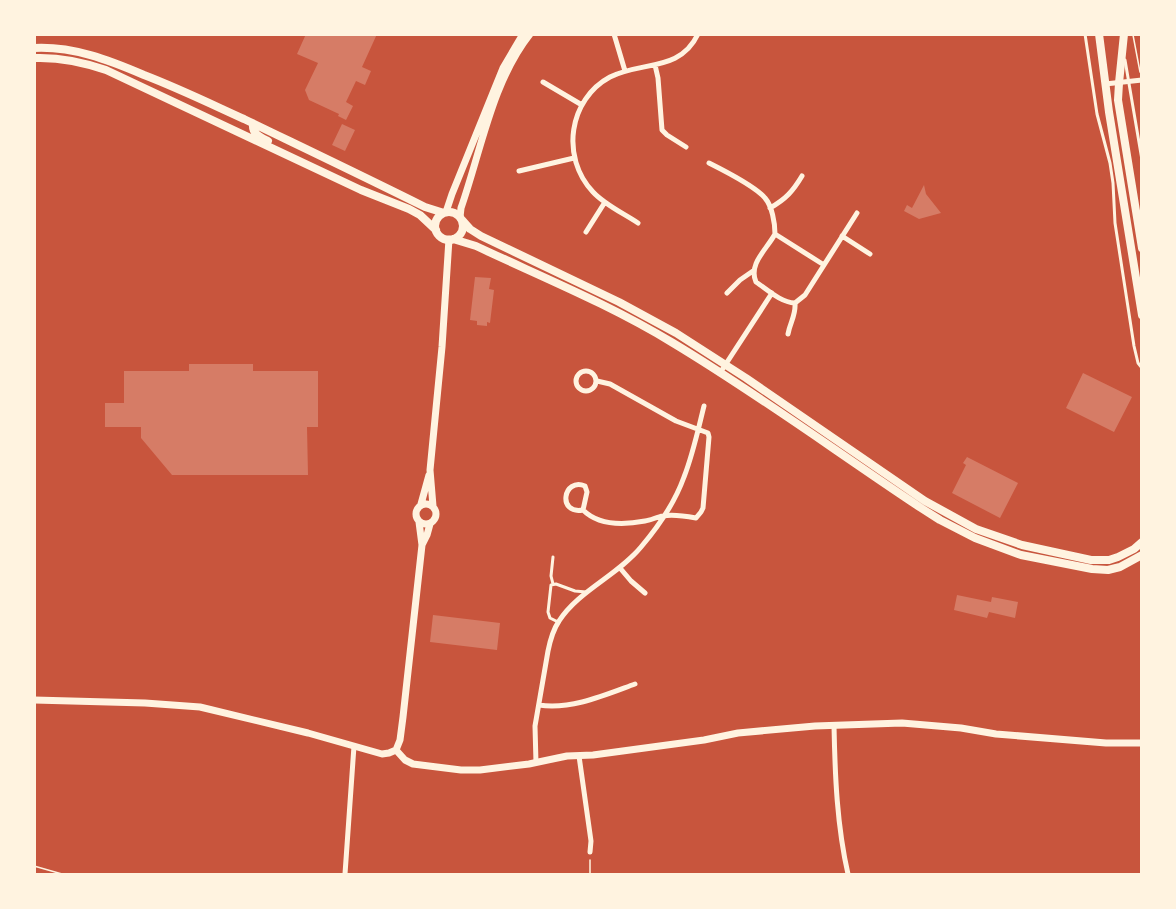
<svg xmlns="http://www.w3.org/2000/svg" width="1176" height="909" font-family="'Source Sans 3',sans-serif">
	<style>
		.building { fill: #d67c66 }
		.lines { fill: none; stroke-linecap: round; stroke-linejoin: round }
		.path { stroke: #fff3e0; stroke-width: 1.5 }
		.service { stroke: #fff3e0; stroke-width: 3 }
		.minor { stroke: #fff3e0; stroke-width: 5 }
		.tertiary { stroke: #fff3e0; stroke-width: 7 }
		.secondary { stroke: #fff3e0; stroke-width: 8 }
		.primary { stroke: #fff3e0; stroke-width: 8 }
	</style>
	<rect width="100%" height="100%" fill="#c8553d"/>
	<path class="building" d="M 306,34 L 377,34 L 362,67 L 371,71 L 365,85 L 356,81 L 346,102 L 353,106 L 346,120 L 338,116 L 339,114 L 309,100 L 305,90 L 318,63 L 297,54 Z
		M 342,124 L 355,130 L 345,151 L 332,145 Z
		M 924,185 L 926,194 L 941,213 L 919,219 L 904,211 L 907,205 L 912,208 Z
		M 475,277 L 491,278 L 489,289 L 494,290 L 490,323 L 487,322 L 487,326 L 477,325 L 477,321 L 470,320 Z
		M 189,364 L 253,364 L 253,371 L 318,371 L 318,427 L 307,427 L 308,475 L 172,475 L 141,438 L 141,427 L 105,427 L 105,403 L 124,403 L 124,371 L 189,371 Z
		M 1083,373 L 1132,397 L 1114,432 L 1066,408 Z
		M 967,457 L 1018,483 L 1000,518 L 952,493 L 966,465 L 963,463 Z
		M 957,595 L 991,602 L 992,597 L 1018,602 L 1015,618 L 989,612 L 987,618 L 954,610 Z
		M 433,615 L 500,623 L 497,650 L 430,642 Z"/>
	<g class="lines">
		<path class="path" d="M 1133,35 L 1140,72
			M 590,860 L 590,874
			M 34,866 L 62,874"/>
		<path class="service" d="M 1085,34 L 1097,114 L 1110,163 L 1113,183 L 1115,223 L 1134,346 L 1138,363 L 1142,368
			M 1125,60 L 1142,160
			M 553,584 L 551,576 L 553,557
			M 558,622 L 550,618 L 548,612 L 551,585 L 556,584 L 575,591 L 586,592"/>
		<path class="minor" d="M 614,34 L 625,71
			M 655,65 L 658,78 L 662,130 L 667,135 L 686,147
			M 543,82 L 582,105
			M 1105,84 L 1142,80
			M 709,163 C 723,170 755,186 765,198 C 772,206 775,223 775,234 C 767,249 748,264 756,282 C 768,290 780,302 795,303 L 805,295 L 857,213
			M 519,171 L 574,158
			M 770,208 C 786,199 793,191 802,176
			M 638,223 C 623,213 605,205 593,192 C 560,157 569,99 610,77 C 642,61 680,72 698,34
			M 586,232 L 605,202
			M 775,234 L 824,265
			M 842,236 L 870,254
			M 727,293 L 740,280 L 753,271
			M 788,334 C 790,322 796,316 795,303
			M576 381a10 10 0 1 1 20 0a10 10 0 1 1-20 0Z
			M 720,373 L 772,293
			M 583,510 L 587,492 L 585,486 C 563,477 557,515 583,510 C 599,526 624,525 645,521 C 651,520 657,517 663,516 C 673,514 685,516 696,518 L 701,512 L 703,508 L 709,437 L 708,433 L 676,421 L 610,384 L 597,381
			M 620,568 L 631,581 L 645,593
			M 539,705 C 571,710 605,695 635,684
			M 834,726 C 835,776 837,826 848,874
			M 579,756 L 591,841 L 590,852
			M 536,763 L 535,726 L 548,651 C 550,641 553,630 559,621 C 578,591 618,575 641,547 C 658,527 675,502 684,477 C 693,454 698,430 704,406
			M 345,874 L 354,746"/>
		<path class="tertiary" d="M 446,212 L 452,194 L 503,68 L 523,34
			M 460,217 L 461,208 C 481,151 492,82 530,34
			M416 514a10 10 0 1 1 20 0a10 10 0 1 1-20 0Z
			M 421,504 L 429,475
			M 433,506 L 430,470 L 442,347 L 449,239
			M 422,545 L 427,535 L 430,524
			M 34,700 L 145,703 L 200,707 L 308,733 L 382,754 L 389,753 L 396,750
			M 396,750 L 405,760 L 413,764 L 461,770 L 480,770 L 529,764 L 567,756 L 593,755 L 704,740 L 738,733 L 815,726 L 902,723 L 961,728 L 996,734 L 1106,743 L 1142,743
			M 396,750 L 400,740 L 403,717 L 422,545 L 419,522"/>
		<path class="secondary" d="M 34,48 C 73,46 109,60 144,75 C 178,88 211,104 244,119 C 304,148 365,177 425,207 L 444,213
			M 34,58 C 59,57 83,62 106,70 L 361,190 L 409,209 L 420,215 L 436,230
			M 253,124 C 252,134 260,137 268,141
			M435 226a14 14 0 1 1 28 0a14 14 0 1 1-28 0Z
			M 462,220 L 470,229 L 481,236 L 619,302 L 676,333 L 746,378 L 925,501 L 976,529 L 1022,545 L 1091,560 L 1109,560 L 1118,557 L 1134,549 L 1142,542
			M 453,239 L 476,246 C 542,277 611,305 673,343 C 758,394 838,453 921,508 L 940,520 L 975,538 L 1021,555 L 1092,569 L 1108,570 L 1120,567 L 1142,555"/>
		<path class="primary" d="M 1099,34 L 1109,112 L 1142,315
			M 1124,34 L 1119,83 L 1118,100 L 1142,248"/>
	</g>
	<rect width="1176" height="909" fill="none" stroke="#fff3e0" stroke-width="72"/>
</svg>
